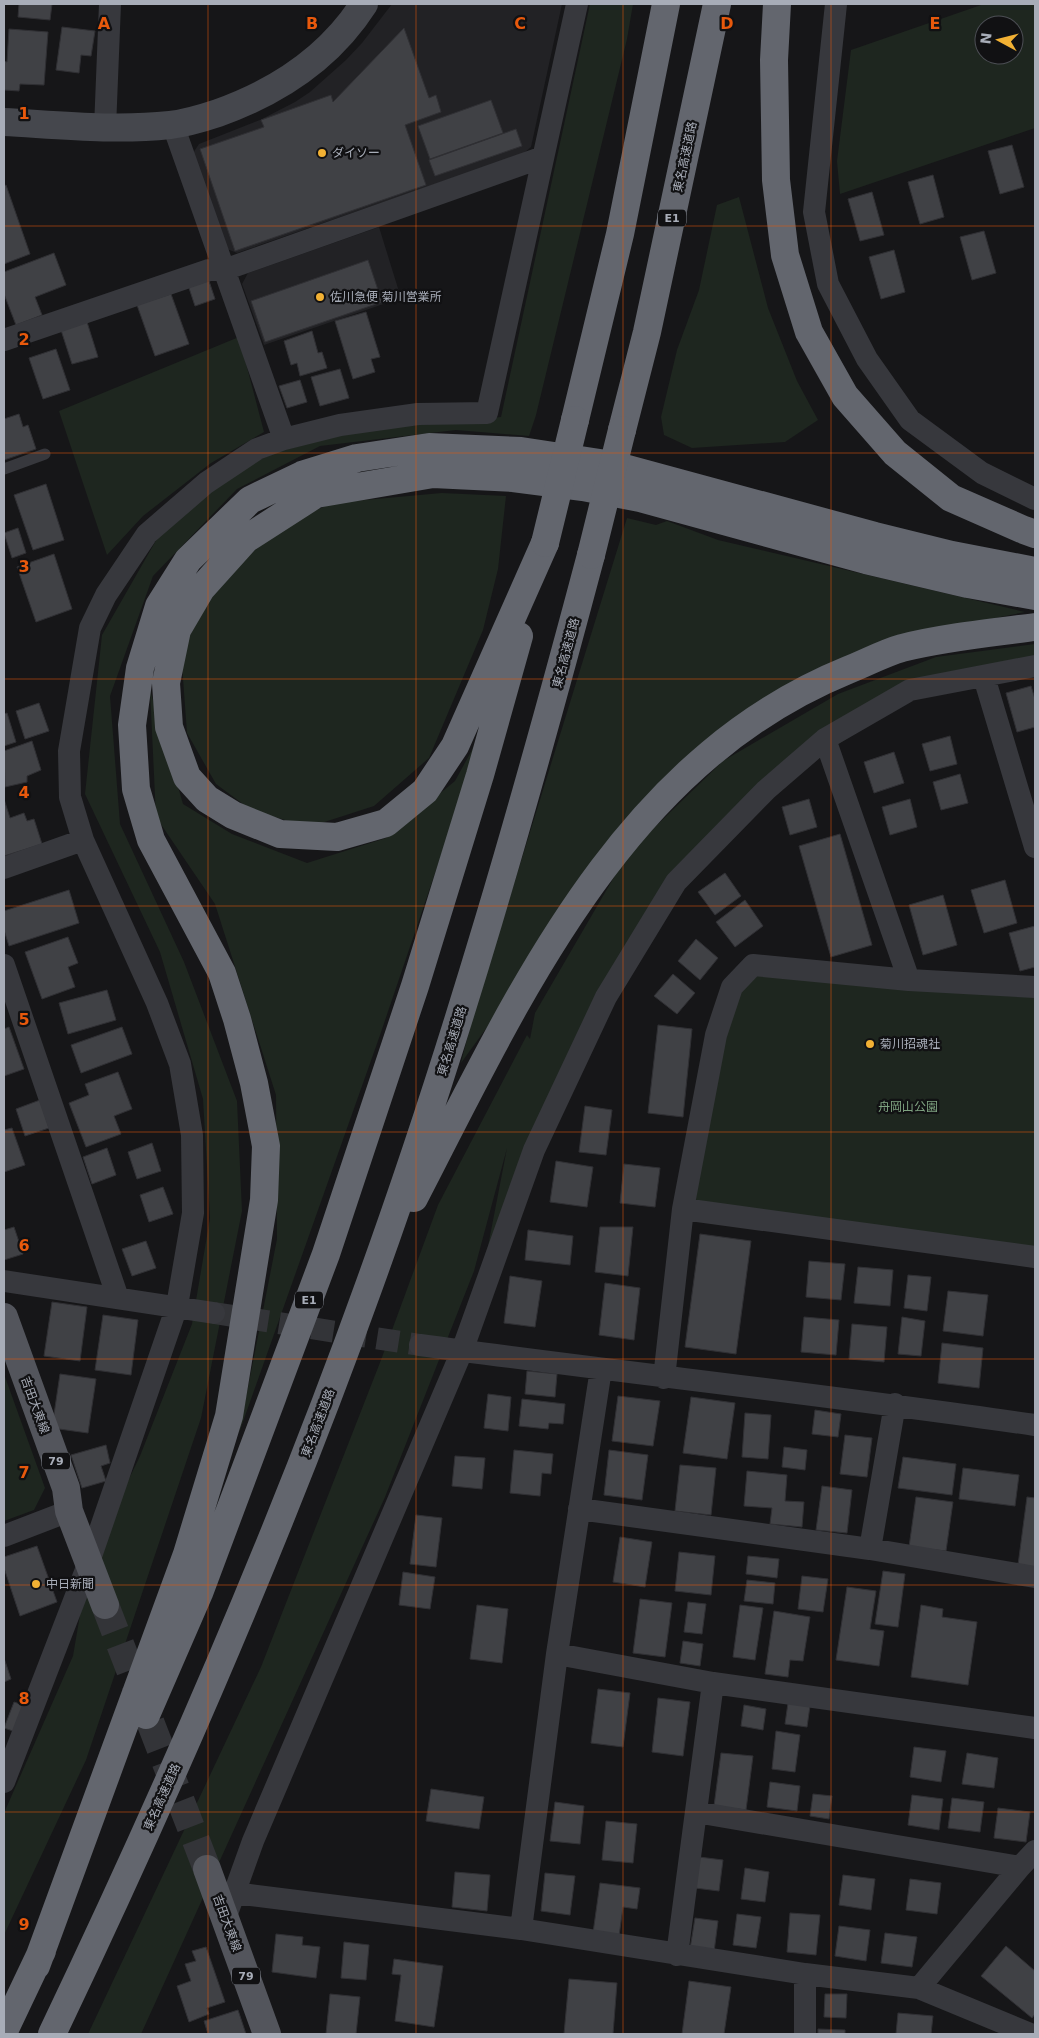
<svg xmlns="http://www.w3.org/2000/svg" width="1039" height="2038" font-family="'DejaVu Sans','Noto Sans JP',sans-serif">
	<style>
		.built { fill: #222225 }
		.green { fill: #1e261f; fill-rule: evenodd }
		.building { fill: #404145; stroke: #303034 }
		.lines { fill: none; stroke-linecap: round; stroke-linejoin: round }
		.street-tunnel { stroke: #333438; stroke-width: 22; stroke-dasharray: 22 11; stroke-linecap: butt }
		.primary-tunnel { stroke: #333438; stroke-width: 28; stroke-dasharray: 28 14; stroke-linecap: butt }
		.lane { stroke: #37383d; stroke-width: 11 }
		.street { stroke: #37383d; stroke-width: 22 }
		.secondary { stroke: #45474d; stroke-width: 28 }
		.primary { stroke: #53555c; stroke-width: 28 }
		.highway { stroke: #63666e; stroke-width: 28 }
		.highway-bridge { stroke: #63666e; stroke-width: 28 }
		.grid { fill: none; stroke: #e8590c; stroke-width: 1; stroke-opacity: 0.55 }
		.poi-dot { fill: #f2b134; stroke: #111113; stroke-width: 2 }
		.labels { text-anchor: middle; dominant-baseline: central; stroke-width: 4.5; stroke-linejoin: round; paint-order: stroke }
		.shield { fill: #111113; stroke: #7b7e86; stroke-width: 1 }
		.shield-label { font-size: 11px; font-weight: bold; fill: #a8adb8 }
		.poi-label { font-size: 12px; fill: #a8adb8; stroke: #111113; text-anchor: start }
		.street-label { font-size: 12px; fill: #a8adb8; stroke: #111113 }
		.park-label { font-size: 12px; fill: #7fa381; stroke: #111113 }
		.grid-label { font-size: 16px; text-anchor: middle; font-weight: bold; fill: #e8590c; stroke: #111113; stroke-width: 4.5; stroke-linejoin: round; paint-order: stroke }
	</style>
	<rect width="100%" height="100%" fill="#161618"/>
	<path class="built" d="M 392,4 L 562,4 L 531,147 L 524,153 L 237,253 L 227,249 L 193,153 L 199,144 L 260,120 L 295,102 L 310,92 L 346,60 L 362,43 Z
		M 379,227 L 401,298 L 264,345 L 242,284 L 248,273 Z"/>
	<path class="green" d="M 590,4 L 633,4 L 627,39 L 536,415 L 529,436 L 456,430 L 320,446 L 237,489 L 153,576 L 110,696 L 120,824 L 184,962 L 237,1101 L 242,1211 L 201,1418 L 86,1760 L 4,1935 L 4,1813 L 73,1656 L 89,1562 L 140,1456 L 192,1324 L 210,1218 L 203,1099 L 160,952 L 85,794 L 102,635 L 158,537 L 227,475 L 314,435 L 501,417 Z
		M 984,4 L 1035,4 L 1035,128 L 840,194 L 837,161 L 851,50 ZM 984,25 L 1014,25 L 1014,55 L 984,55 Z
		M 739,197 L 768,308 L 797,381 L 818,420 L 785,442 L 692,448 L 664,435 L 661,417 L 677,350 L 699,290 L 717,205 Z
		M 239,337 L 264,432 L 211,463 L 143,516 L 107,555 L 59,411 Z
		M 442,493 L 506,496 L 498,569 L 483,630 L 429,758 L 374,806 L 309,827 L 251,810 L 216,784 L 187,733 L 181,651 L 222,578 L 286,524 L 332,503 Z
		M 627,518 L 656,525 L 667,521 L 718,540 L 1025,612 L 889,639 L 696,749 L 597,876 L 461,1063 L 471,1023 Z
		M 1035,644 L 1035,666 L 934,686 L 759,792 L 645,934 L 484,1267 L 507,1148 L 474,1271 L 385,1497 L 141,2034 L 88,2034 L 261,1667 L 381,1360 L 438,1205 L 527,1035 L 530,1039 L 535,1013 L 628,853 L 723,761 L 838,694 L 936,657 Z
		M 150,690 L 183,804 L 232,834 L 307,863 L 386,838 L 455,781 L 485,726 L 379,1038 L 239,1433 L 277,1239 L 276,1095 L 215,904 L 156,817 Z
		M 753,965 L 1035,982 L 1035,1250 L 683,1209 L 716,1035 Z
		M 4,1374 L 45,1488 L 34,1510 L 4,1521 Z"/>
	<path class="building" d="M 19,4 L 52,4 L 50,20 L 18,17 Z
		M 62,27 L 95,31 L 91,56 L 81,55 L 79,73 L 56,70 Z
		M 404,28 L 429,98 L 436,95 L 441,112 L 405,125 L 426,185 L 235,251 L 200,149 L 264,127 L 261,120 L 331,95 L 333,102 Z
		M 9,29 L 48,32 L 44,85 L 20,84 L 19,91 L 4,90 L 4,61 L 7,62 Z
		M 491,100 L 503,133 L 430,159 L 418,126 Z
		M 516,129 L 522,146 L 435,176 L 429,160 Z
		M 1012,145 L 1024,187 L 1000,194 L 988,151 Z
		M 933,175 L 944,217 L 920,224 L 908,182 Z
		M 6,185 L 30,254 L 4,264 L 4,186 Z
		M 872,192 L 884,235 L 860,241 L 848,199 Z
		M 984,231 L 996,273 L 972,280 L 960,237 Z
		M 894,250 L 905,292 L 881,299 L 869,257 Z
		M 54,253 L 66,285 L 35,297 L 42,315 L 16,325 L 4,294 L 4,272 Z
		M 368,260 L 382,302 L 265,342 L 251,301 Z
		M 208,278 L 215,299 L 195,306 L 188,285 Z
		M 171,294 L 189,344 L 155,356 L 137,305 Z
		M 366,312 L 380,357 L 371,359 L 375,372 L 353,379 L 335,321 Z
		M 87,322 L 98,357 L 72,364 L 61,330 Z
		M 312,331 L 318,353 L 322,352 L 327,368 L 300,376 L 297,363 L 291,365 L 284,341 Z
		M 56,349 L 70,390 L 43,399 L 29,358 Z
		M 340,369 L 349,398 L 320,406 L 311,377 Z
		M 300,380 L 307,402 L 287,408 L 279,386 Z
		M 19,414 L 23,427 L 28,425 L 36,449 L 4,460 L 4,419 Z
		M 46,484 L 64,540 L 33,550 L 14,495 Z
		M 18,528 L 26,553 L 12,558 L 4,533 Z
		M 54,554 L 72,609 L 36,622 L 17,567 Z
		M 1031,686 L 1035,699 L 1035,727 L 1017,732 L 1006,693 Z
		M 39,703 L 49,731 L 25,739 L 16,711 Z
		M 7,713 L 16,742 L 4,746 L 4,714 Z
		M 950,736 L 957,764 L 930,771 L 922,744 Z
		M 32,741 L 41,770 L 27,776 L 27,782 L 5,787 L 4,751 Z
		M 894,752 L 904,783 L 874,793 L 864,762 Z
		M 960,774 L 968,803 L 941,810 L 933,782 Z
		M 4,799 L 10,818 L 24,813 L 27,821 L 34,819 L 42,844 L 4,856 Z
		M 809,799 L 817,827 L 790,835 L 782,807 Z
		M 910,799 L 917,827 L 890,835 L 882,807 Z
		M 840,834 L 872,945 L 831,957 L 799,846 Z
		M 725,873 L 741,896 L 715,915 L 698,892 Z
		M 1005,880 L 1017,923 L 984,933 L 971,890 Z
		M 69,890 L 79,923 L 9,946 L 4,930 L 4,911 Z
		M 943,895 L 957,945 L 923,955 L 909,905 Z
		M 745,900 L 763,926 L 735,947 L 716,922 Z
		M 1035,926 L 1035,967 L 1020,971 L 1009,933 Z
		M 68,937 L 78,963 L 68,967 L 75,987 L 42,999 L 25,952 Z
		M 696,939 L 718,958 L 700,980 L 678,961 Z
		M 673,974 L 695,993 L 677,1014 L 654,996 Z
		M 107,990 L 116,1020 L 68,1034 L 59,1003 Z
		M 658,1025 L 692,1029 L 683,1117 L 648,1113 Z
		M 9,1027 L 24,1069 L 4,1076 L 4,1029 Z
		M 122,1027 L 132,1054 L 81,1073 L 71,1045 Z
		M 118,1072 L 132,1109 L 114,1116 L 121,1134 L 86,1147 L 69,1103 L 89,1095 L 85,1084 Z
		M 40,1100 L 49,1128 L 25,1136 L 16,1109 Z
		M 585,1106 L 612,1110 L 606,1155 L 579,1152 Z
		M 12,1128 L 25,1165 L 4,1172 L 4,1130 Z
		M 152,1143 L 161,1171 L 137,1179 L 128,1152 Z
		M 107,1148 L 116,1175 L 92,1184 L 83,1157 Z
		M 556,1161 L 593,1167 L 587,1207 L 550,1202 Z
		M 624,1164 L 660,1168 L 655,1207 L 620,1203 Z
		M 163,1187 L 173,1214 L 149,1222 L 140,1195 Z
		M 14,1227 L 23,1254 L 4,1260 L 4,1230 Z
		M 600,1227 L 633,1227 L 628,1276 L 595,1272 Z
		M 528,1230 L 573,1236 L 570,1265 L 525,1260 Z
		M 700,1234 L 751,1241 L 736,1354 L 685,1347 Z
		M 146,1241 L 156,1268 L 132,1276 L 122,1249 Z
		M 809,1261 L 845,1264 L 841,1300 L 806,1297 Z
		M 858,1267 L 893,1270 L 890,1306 L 854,1303 Z
		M 908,1275 L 931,1277 L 927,1311 L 904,1308 Z
		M 510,1276 L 542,1281 L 535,1327 L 504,1323 Z
		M 605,1283 L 640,1288 L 634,1340 L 599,1335 Z
		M 948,1291 L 988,1295 L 983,1336 L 943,1331 Z
		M 52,1302 L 87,1307 L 80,1361 L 44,1356 Z
		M 103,1315 L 138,1320 L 131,1375 L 95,1370 Z
		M 804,1317 L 839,1320 L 836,1355 L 801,1352 Z
		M 902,1317 L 925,1321 L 921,1356 L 898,1354 Z
		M 852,1324 L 887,1327 L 884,1362 L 849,1359 Z
		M 942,1343 L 983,1348 L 979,1388 L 938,1383 Z
		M 527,1371 L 557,1374 L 555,1397 L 525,1394 Z
		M 60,1374 L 96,1379 L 88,1433 L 52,1428 Z
		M 488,1394 L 511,1397 L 508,1431 L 484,1428 Z
		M 618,1396 L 660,1401 L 653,1446 L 612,1441 Z
		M 691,1397 L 735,1403 L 727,1459 L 683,1453 Z
		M 522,1399 L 565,1404 L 563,1424 L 549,1423 L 548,1429 L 519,1426 Z
		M 815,1410 L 841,1414 L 838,1437 L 812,1434 Z
		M 745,1413 L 771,1415 L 768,1459 L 742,1457 Z
		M 845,1435 L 872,1438 L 867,1477 L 840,1474 Z
		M 106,1445 L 110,1463 L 101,1466 L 106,1481 L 82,1488 L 71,1455 Z
		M 784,1447 L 807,1450 L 805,1470 L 782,1467 Z
		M 514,1450 L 553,1454 L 551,1474 L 542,1473 L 540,1496 L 510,1493 Z
		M 609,1450 L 648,1455 L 642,1500 L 604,1495 Z
		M 455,1456 L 485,1458 L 482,1489 L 452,1486 Z
		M 903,1457 L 956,1464 L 952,1495 L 898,1488 Z
		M 680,1465 L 716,1468 L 711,1515 L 675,1511 Z
		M 963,1468 L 1019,1475 L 1015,1506 L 959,1499 Z
		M 747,1471 L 787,1475 L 785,1501 L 804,1502 L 802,1527 L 770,1524 L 772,1508 L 744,1506 Z
		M 822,1486 L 852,1490 L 847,1533 L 816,1530 Z
		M 916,1497 L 953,1502 L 946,1551 L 909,1547 Z
		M 1027,1497 L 1035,1498 L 1035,1567 L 1018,1565 Z
		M 416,1515 L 442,1518 L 436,1567 L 410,1564 Z
		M 620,1537 L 652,1542 L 645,1587 L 613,1582 Z
		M 37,1546 L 57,1602 L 20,1616 L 4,1568 L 4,1557 Z
		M 679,1552 L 715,1556 L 711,1595 L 675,1591 Z
		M 748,1556 L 779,1559 L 777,1578 L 746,1574 Z
		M 883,1571 L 905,1574 L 898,1627 L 875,1624 Z
		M 403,1572 L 435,1577 L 430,1609 L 399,1605 Z
		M 802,1576 L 828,1579 L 823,1612 L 798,1609 Z
		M 747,1580 L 775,1583 L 773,1604 L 744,1601 Z
		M 847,1587 L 876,1591 L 870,1629 L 884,1631 L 879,1666 L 836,1660 Z
		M 640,1599 L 672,1603 L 665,1657 L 633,1653 Z
		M 688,1602 L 706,1604 L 702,1634 L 684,1632 Z
		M 477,1605 L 508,1609 L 502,1663 L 470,1659 Z
		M 740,1605 L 763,1608 L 755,1660 L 733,1657 Z
		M 921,1605 L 943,1609 L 942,1617 L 977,1622 L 968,1685 L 911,1677 Z
		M 774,1611 L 810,1617 L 803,1661 L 790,1660 L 788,1677 L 765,1674 Z
		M 683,1641 L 703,1644 L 700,1666 L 680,1663 Z
		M 4,1658 L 11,1679 L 4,1682 Z
		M 598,1689 L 630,1693 L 623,1747 L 591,1743 Z
		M 658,1698 L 690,1702 L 683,1756 L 652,1752 Z
		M 14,1702 L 29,1707 L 19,1733 L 4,1728 Z
		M 788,1703 L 810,1706 L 807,1727 L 785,1724 Z
		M 744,1705 L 766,1709 L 763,1730 L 741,1726 Z
		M 776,1731 L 800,1735 L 795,1772 L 772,1769 Z
		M 914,1747 L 946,1751 L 941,1782 L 910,1777 Z
		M 721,1753 L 753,1756 L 746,1810 L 714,1806 Z
		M 967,1753 L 998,1758 L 994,1788 L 962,1784 Z
		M 770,1782 L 800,1786 L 797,1811 L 767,1807 Z
		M 431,1789 L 484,1797 L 479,1829 L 426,1821 Z
		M 813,1794 L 832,1796 L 829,1819 L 810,1816 Z
		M 912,1795 L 943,1799 L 939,1830 L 908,1825 Z
		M 952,1798 L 984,1802 L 980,1832 L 948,1828 Z
		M 555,1802 L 584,1806 L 580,1844 L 550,1841 Z
		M 998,1808 L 1030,1812 L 1026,1842 L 994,1838 Z
		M 606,1821 L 637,1824 L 633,1863 L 602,1860 Z
		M 699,1857 L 723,1860 L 719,1891 L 695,1888 Z
		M 745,1868 L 769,1872 L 765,1902 L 741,1899 Z
		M 455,1872 L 490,1875 L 487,1911 L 452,1907 Z
		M 545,1873 L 575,1876 L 570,1915 L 541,1911 Z
		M 843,1875 L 875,1879 L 871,1910 L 839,1905 Z
		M 910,1879 L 941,1883 L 937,1914 L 906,1910 Z
		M 600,1883 L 640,1888 L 637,1909 L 623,1907 L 619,1936 L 593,1933 Z
		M 790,1913 L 820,1915 L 816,1955 L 787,1952 Z
		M 737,1914 L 761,1917 L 756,1948 L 733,1945 Z
		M 695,1918 L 718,1921 L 714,1952 L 690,1949 Z
		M 839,1926 L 870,1930 L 866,1961 L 835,1956 Z
		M 885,1933 L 917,1937 L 912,1967 L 881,1963 Z
		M 276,1934 L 303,1937 L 302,1945 L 320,1947 L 316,1978 L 272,1972 Z
		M 344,1942 L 369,1945 L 366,1980 L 341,1978 Z
		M 1006,1946 L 1035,1971 L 1035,2014 L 1032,2018 L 981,1976 Z
		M 206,1947 L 225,2002 L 207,2008 L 209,2014 L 189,2022 L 177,1986 L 191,1981 L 185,1964 L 196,1961 L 192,1951 Z
		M 394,1959 L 443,1966 L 434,2027 L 395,2021 L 401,1975 L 392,1974 Z
		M 569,1979 L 617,1983 L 613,2034 L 564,2034 Z
		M 689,1981 L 731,1987 L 724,2034 L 682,2034 Z
		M 330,1994 L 360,1997 L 356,2034 L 326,2034 Z
		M 825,1994 L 847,1994 L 846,2018 L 824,2017 Z
		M 238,2010 L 246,2034 L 208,2034 L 204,2021 Z
		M 898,2013 L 933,2016 L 931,2034 L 896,2034 Z
		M 818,2029 L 845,2030 L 845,2034 L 818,2034 Z"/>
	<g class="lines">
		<path class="street-tunnel" d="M 214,1313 L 420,1345"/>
		<path class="primary-tunnel" d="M 105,1605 L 207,1869"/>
		<path class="lane" d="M 4,469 L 45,454"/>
		<path class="street" d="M 836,4 L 814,212 L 828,284 L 867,359 L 910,420 L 982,473 L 1035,499
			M 173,125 L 284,439
			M 105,128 L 110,4
			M 4,340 L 209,270 L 224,270 L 543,157
			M 984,677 L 1035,847
			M 825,739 L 909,980
			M 4,868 L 83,840
			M 4,965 L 118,1298
			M 683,1209 L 1035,1257
			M 4,1281 L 214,1313
			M 420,1345 C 625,1373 830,1395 1035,1425
			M 664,1378 L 683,1209 L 716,1035 L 732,987 L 753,965 L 909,980 L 1035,987
			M 579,1509 L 870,1549 L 1035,1577
			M 4,1536 L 69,1511
			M 870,1549 L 895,1404
			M 557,1654 L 713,1683 L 1035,1728
			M 4,1782 L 89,1562 L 177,1306 L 193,1213 L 192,1135 L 180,1064 L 157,1003 L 83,840 L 70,797 L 69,751 L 90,628 L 106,595 L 147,534 L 206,483 L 257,449 L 284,439 L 340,425 L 418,414 L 487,413 L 577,4
			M 696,1812 L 1020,1867
			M 234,1893 L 521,1929 L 805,1974 L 919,1988 L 1030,2034
			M 225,1919 L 253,1841 L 462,1351 L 534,1150 L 606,997 L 676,882 L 766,790 L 825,739 L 910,690 L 1035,666
			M 521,1929 L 557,1654 L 601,1369
			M 677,1955 L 713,1683
			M 919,1988 L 1020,1867 L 1035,1851
			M 805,2034 L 805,1974"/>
		<path class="secondary" d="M 4,122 C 59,125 115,131 170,125 C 187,123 203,118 218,113 C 277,92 330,57 364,4"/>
		<path class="primary" d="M 4,1317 L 66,1488 L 69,1511 L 105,1605
			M 207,1869 L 267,2034"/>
		<path class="highway" d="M 777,4 L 774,60 L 776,180 L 785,255 L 809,332 L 845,396 L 895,453 L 951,498 L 1024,530 L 1035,534
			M 575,420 L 620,234 L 666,4
			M 622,430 L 647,332 L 717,4
			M 545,543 L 455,746 L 425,791 L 386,823 L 337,837 L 280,834 L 233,815 L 207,799 L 187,777 L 169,727 L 166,683 L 177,630 L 201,589 L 246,539 L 316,494 L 433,474 L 513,478 L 583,487 L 640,498 L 866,560 L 968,584 L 1035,596
			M 414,1198 C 519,995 622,762 848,670 C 866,663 884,653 902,648 C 946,637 991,633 1035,627
			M 146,1715 L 199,1593 L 326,1254 L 415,986 L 480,775 L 519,636
			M 36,1966 L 187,1554 L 229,1416 L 264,1200 L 266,1146 L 254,1083 L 237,1019 L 222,973 L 151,840 L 136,789 L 132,725 L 140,668 L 159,606 L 188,560 L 250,500 L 302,475 L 357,458 L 429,447 L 521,451 L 613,465 L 875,536 L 952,555 L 1035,571
			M 4,2031 L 42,1951
			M 52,2034 C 169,1789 278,1539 370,1283 C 456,1045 526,800 591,555"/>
		<path class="highway-bridge" d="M 545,543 L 575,420
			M 591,555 L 622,430"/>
	</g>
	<path class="grid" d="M 208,4 L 208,2034M 416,4 L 416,2034M 623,4 L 623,2034M 831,4 L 831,2034M 4,226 L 1035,226M 4,453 L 1035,453M 4,679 L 1035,679M 4,906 L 1035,906M 4,1132 L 1035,1132M 4,1359 L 1035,1359M 4,1585 L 1035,1585M 4,1812 L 1035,1812"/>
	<g class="poi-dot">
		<circle cx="322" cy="153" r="5"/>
		<circle cx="320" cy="297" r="5"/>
		<circle cx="870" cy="1044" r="5"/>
		<circle cx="36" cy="1584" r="5"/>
	</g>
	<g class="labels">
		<g class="shield">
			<rect x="658" y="209.5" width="28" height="17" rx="4"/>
			<rect x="295" y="1291.5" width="28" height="17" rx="4"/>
			<rect x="42" y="1452.5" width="28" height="17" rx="4"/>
			<rect x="232" y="1967.5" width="28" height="17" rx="4"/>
		</g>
		<g class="shield-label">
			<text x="672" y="218">E1</text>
			<text x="309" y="1300">E1</text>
			<text x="56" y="1461">79</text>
			<text x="246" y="1976">79</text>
		</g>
		<g class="poi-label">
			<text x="332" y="153">ダイソー</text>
			<text x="330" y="297">佐川急便 菊川営業所</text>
			<text x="880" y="1044">菊川招魂社</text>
			<text x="46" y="1584">中日新聞</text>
		</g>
		<g class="street-label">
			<text transform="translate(685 157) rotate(-78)">東名高速道路</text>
			<text transform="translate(566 653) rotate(-75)">東名高速道路</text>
			<text transform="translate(452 1041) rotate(-73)">東名高速道路</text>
			<text transform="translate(35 1405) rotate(70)">吉田大東線</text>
			<text transform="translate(318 1423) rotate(-69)">東名高速道路</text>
			<text transform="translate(162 1797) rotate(-66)">東名高速道路</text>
			<text transform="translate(227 1923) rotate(70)">吉田大東線</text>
		</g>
		<g class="park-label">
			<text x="908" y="1107">舟岡山公園</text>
		</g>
	</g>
	<g class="grid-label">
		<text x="104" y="29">A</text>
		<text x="312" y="29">B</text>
		<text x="520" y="29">C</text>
		<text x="727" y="29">D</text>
		<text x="935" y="29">E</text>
		<text x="24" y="119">1</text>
		<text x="24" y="345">2</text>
		<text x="24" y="572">3</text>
		<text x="24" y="798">4</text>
		<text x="24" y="1025">5</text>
		<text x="24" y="1251">6</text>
		<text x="24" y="1478">7</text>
		<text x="24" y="1704">8</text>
		<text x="24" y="1930">9</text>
	</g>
	<rect width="1039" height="2038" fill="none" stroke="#a8adb8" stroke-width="10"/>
	<g transform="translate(999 40) rotate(277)"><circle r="24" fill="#111113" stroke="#4d4f55"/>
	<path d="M0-4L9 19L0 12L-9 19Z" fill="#f2b134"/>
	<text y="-8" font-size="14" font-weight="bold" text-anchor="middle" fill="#a8adb8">N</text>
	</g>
</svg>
